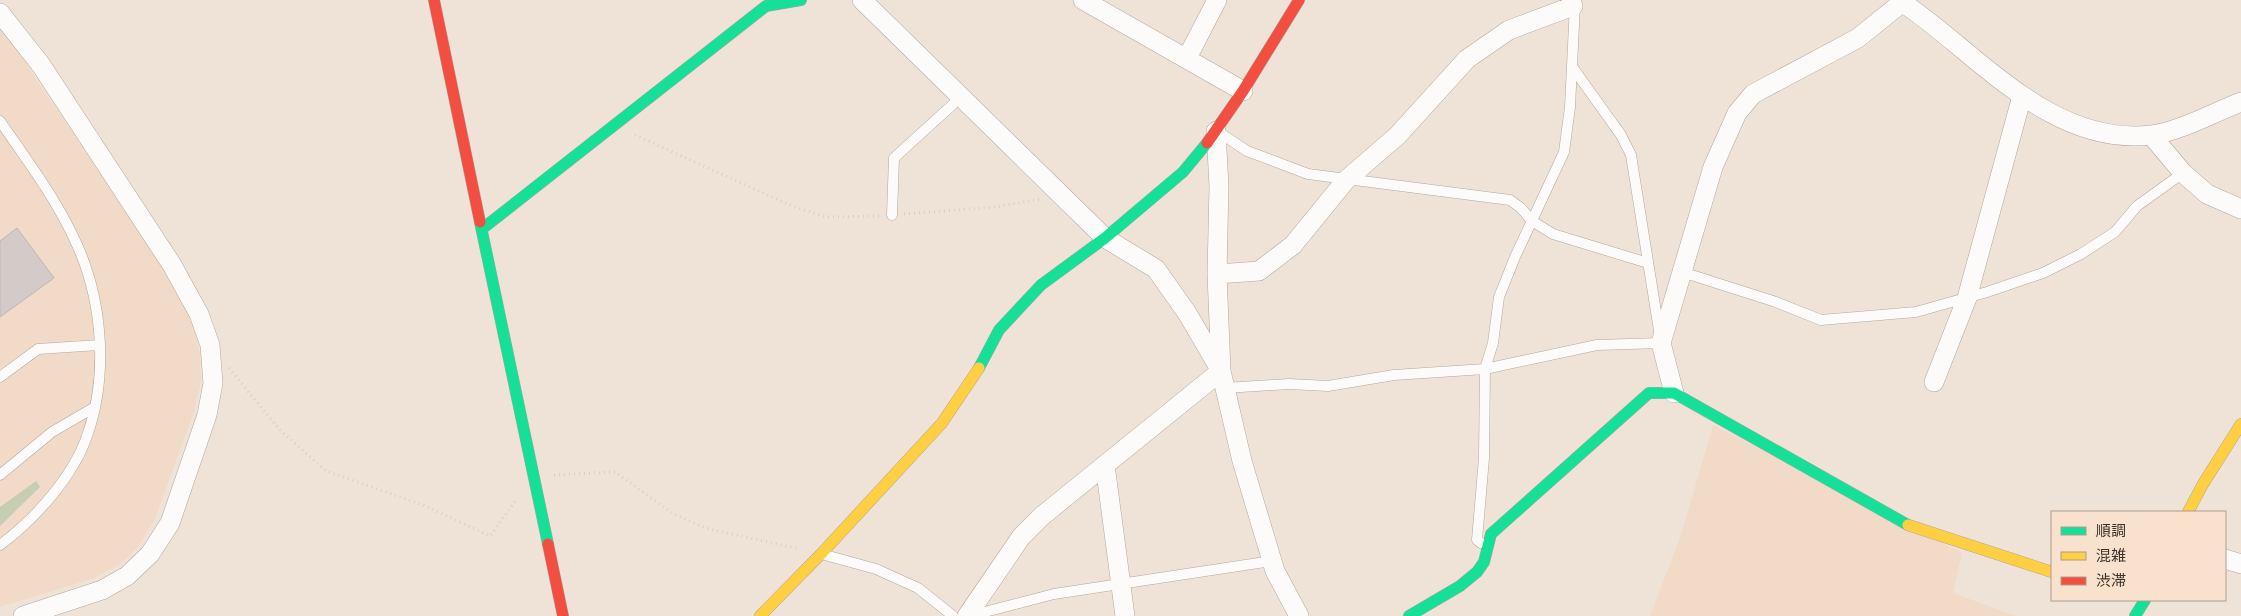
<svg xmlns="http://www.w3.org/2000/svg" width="2241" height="616" font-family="Montserrat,'Noto Sans JP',sans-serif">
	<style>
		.built { fill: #f1dbc8 }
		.green { fill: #c6ceb2 }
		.building { fill: #d4cac8; stroke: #bfb5b4 }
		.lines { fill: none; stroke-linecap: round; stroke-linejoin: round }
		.lane-casing { stroke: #b0a79e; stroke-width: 11 }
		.street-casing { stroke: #b0a79e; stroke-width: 20 }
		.fast-casing { stroke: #b0a79e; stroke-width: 12 }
		.slow-casing { stroke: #b0a79e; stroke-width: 12 }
		.jam-casing { stroke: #b0a79e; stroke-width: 12 }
		.path { stroke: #d4d0cd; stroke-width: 3; stroke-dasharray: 1 4; stroke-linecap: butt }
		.lane { stroke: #fdfbf9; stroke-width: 10 }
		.street { stroke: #fdfbf9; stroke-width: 19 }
		.fast { stroke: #16e098; stroke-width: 11 }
		.slow { stroke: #ffcf43; stroke-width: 11 }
		.jam { stroke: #f24e42; stroke-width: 11 }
	</style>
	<rect width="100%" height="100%" fill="#efe3d7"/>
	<path class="built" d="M 0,29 L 25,62 L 160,262 L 185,307 L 195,331 L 200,356 L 201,382 L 194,412 L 154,521 L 139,545 L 119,565 L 92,579 L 0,607 Z
		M 1713,425 L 1962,553 L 1953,593 L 2016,616 L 1650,616 L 1682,532 Z"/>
	<path class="green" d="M 36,481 L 40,487 L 0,526 L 0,507 Z"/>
	<path class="building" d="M 17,228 L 54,278 L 0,317 L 0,241 Z"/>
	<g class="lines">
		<g class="lane-casing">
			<path id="lane" d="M 0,121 C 28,162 58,201 78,247 C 103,304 108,377 87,436 C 73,477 34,520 0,545
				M 1217,131 L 1247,151 L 1308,174 L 1510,200 L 1521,208 L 1532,221 L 1553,234 L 1648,263
				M 892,215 L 894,158 L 961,97
				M 1682,272 L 1776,302 L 1821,320 L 1916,312 L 1987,292 L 2043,273 L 2081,254 L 2115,232 L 2137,206 L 2183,173
				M 0,377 L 38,349 L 99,345
				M 1225,388 L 1289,384 L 1328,386 L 1394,375 L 1485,369 L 1597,345 L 1661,343 L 1631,155 L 1621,135 L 1573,68
				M 0,475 L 52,432 L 95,407
				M 1481,543 L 1477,540 L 1484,458 L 1485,369 L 1493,343 L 1499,297 L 1515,257 L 1564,152 L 1570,107 L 1575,4
				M 825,555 L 876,569 L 918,588 L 953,616
				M 969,616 L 1054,594 L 1272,561"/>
		</g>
		<g class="street-casing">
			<path id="street" d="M 862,0 L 1105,238 L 1156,269 L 1187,313 L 1221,371 L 1242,461 L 1275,571 L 1299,616
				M 1083,0 L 1243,91
				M 1899,0 C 1976,51 2049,147 2152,135 C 2178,132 2215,112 2241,102
				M 0,13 L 41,65 L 172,265 L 199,314 L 210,345 L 213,383 L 207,415 L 170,523 L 150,554 L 127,576 L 102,590 L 23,616
				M 1187,58 L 1217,0
				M 2151,135 L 2183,173 L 2207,194 L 2241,209
				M 1217,274 L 1259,271 L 1293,245 L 1346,180 L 1397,136 L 1467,59 L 1509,30 L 1573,6 L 1571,0
				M 1934,382 L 1967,298 L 2022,96
				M 1674,393 L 1661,343 L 1713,167 L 1737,113 L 1753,94 L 1858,38 L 1905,0
				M 1105,465 L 1125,616
				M 2225,559 L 2241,564
				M 967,616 L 1021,537 L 1042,516 L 1221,371 L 1217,274 L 1219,186 L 1216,131"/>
		</g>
		<g class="fast-casing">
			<path id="fast" d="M 480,222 L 548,544
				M 482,229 L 766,6 L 801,0
				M 979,368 L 999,330 L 1041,285 L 1105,238 L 1183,172 L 1207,143
				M 1409,616 L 1460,586 L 1477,572 L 1484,562 L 1491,534 L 1649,393 L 1674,393 L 1908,525
				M 2135,616 L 2145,600"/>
		</g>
		<g class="slow-casing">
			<path id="slow" d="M 2188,512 L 2203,484 L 2241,424
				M 1908,525 L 2052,572
				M 760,616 L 821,554 L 942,423 L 979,368"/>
		</g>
		<g class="jam-casing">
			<path id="jam" d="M 434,0 L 480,222
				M 1207,143 L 1243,91 L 1299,0
				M 548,544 L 563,616"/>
		</g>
		<path class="path" d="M 635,135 L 792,206 L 826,217 L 880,216
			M 904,214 L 995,207 L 1041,199
			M 229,368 L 280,430 L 326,471 L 423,505 L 490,536 L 517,499
			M 554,475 L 615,472 L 672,513 L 705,528 L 799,549"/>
		<use href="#lane" class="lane"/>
		<use href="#street" class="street"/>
		<use href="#fast" class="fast"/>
		<use href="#slow" class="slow"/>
		<use href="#jam" class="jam"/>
	</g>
	<rect x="2051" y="511" width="175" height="90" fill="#f9e2cd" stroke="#ad9c8c"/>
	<rect x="2061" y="527" width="25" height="8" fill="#16e098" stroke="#ad9c8c"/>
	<text x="2096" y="536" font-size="15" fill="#3b322a">順調</text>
	<rect x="2061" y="552" width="25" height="8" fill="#ffcf43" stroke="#ad9c8c"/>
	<text x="2096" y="561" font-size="15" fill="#3b322a">混雑</text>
	<rect x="2061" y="577" width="25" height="8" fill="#f24e42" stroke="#ad9c8c"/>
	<text x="2096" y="586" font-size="15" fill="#3b322a">渋滞</text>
</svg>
